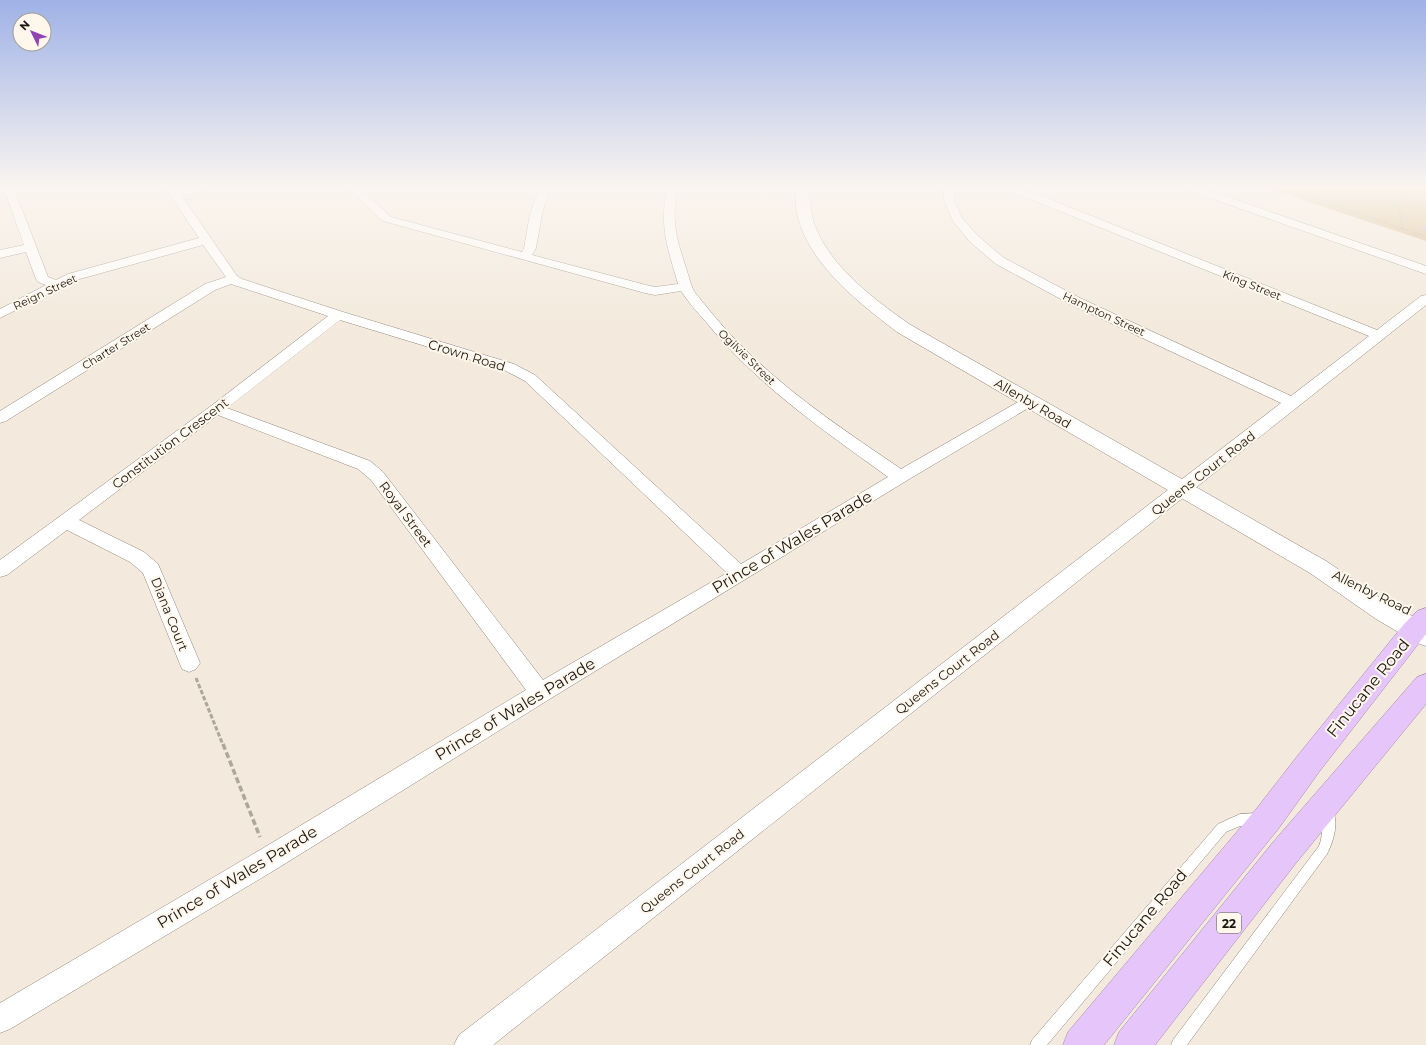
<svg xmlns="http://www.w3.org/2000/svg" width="1426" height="1045" font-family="Montserrat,sans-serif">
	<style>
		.forest { fill: #d9b57f }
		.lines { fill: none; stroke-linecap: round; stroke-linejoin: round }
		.stream { stroke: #d1b0e6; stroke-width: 3.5 }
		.lane-casing { stroke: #8f877b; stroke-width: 1 }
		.street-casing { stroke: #8f877b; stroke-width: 1 }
		.secondary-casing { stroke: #8f877b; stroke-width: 1 }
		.highway-casing { stroke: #9f89a9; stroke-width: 1 }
		.path-far2 { stroke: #aea79c; stroke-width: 1.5; stroke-dasharray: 2.5 1.5; stroke-linecap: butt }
		.path-far1 { stroke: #aea79c; stroke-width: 3; stroke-dasharray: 4.5 2; stroke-linecap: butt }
		.path { stroke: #aea79c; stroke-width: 3.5; stroke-dasharray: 6 3; stroke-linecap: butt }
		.lane { fill: #fff; fill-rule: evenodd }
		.street { fill: #fff; fill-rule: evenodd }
		.secondary { fill: #fff; fill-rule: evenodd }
		.highway { fill: #e6c6fa; fill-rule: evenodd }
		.labels { text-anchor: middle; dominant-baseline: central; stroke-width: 4; stroke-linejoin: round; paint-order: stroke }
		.far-street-label { font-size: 11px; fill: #1a1712; stroke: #fff7ec }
		.shield { fill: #fff7ec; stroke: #5f5a53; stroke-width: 1 }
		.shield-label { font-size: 12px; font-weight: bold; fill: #1a1712 }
		.street-label { font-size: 13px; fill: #1a1712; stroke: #fff7ec }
		.near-street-label { font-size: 16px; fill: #1a1712; stroke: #fff7ec }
	</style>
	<rect width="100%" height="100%" fill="#f3e9dc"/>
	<path class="forest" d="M 1270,189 L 1426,189 L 1426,241 Z"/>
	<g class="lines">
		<path class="stream" d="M 1424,228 L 1426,227"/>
		<g class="lane-casing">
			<path id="lane" d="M 1328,806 L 1332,808 C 1339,823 1334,840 1327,854 L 1187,1045 L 1171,1045 L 1173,1040 L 1319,846 C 1325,832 1319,819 1324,808 Z
				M 1259,813 L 1263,815 L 1265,819 L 1263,823 L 1259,825 L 1240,826 L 1226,832 L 1047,1045 L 1030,1045 L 1032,1040 L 1218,824 L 1240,814 Z"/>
		</g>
		<g class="street-casing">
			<path id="street" d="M 4,189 L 14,189 L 48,277 L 56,280 L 68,274 L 199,238 L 166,189 L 176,189 L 178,191 L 184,189 L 201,189 L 200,191 L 182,196 L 237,276 L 242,279 L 343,312 L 514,364 L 535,375 L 741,564 L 888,477 C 823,430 757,385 706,322 C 697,312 688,302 681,291 L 655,295 L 645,293 L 383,221 L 349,189 L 360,189 L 391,217 L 522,252 L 524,248 L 530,214 L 539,189 L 549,189 L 542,214 L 536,248 L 532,255 L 646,285 L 655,287 L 678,284 C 668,248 659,228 667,189 L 677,189 C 671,223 677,240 687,271 C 690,280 691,287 696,294 C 714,316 732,338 753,357 C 798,400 850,434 901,469 L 1025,398 L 1030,396 L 1035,398 L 1038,401 L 1035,404 L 906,481 L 548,700 L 278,868 L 10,1029 L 0,1033 L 0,1003 L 260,850 L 526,690 L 371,480 L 358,469 L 218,415 L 79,520 L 144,552 L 158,564 L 200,663 L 196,669 L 189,672 L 182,669 L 143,573 L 130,562 L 67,530 L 7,575 L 0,577 L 0,560 L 211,406 L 328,316 L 231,284 L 215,290 L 6,421 L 0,423 L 0,411 L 205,284 L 226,277 L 203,245 L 76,280 L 0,318 L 0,309 L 46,285 L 38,282 L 36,279 L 26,252 L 0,258 L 0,250 L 24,245 ZM 340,320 L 504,370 L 525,381 L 727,573 L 543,680 L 383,472 L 370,461 L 227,408 Z
				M 944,189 L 954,189 L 954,200 L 962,218 L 978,236 L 1004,258 L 1080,298 L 1291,396 L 1369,336 L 1010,191 L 1009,189 L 1024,189 L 1377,330 L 1421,296 L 1426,295 L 1426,305 L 493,1045 L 454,1045 L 459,1035 L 1281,403 L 1070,304 L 996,264 L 970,242 L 953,221 L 944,200 Z
				M 1189,189 L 1205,189 L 1426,266 L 1426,274 L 1190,191 Z"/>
		</g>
		<g class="secondary-casing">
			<path id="secondary" d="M 796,189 L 810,189 C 804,248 867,294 909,324 L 1326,561 L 1379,597 L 1426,624 L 1426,646 L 1417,643 L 1376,619 L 1310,573 L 897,332 C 855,300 789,249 796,189 Z"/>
		</g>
		<g class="highway-casing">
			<path id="highway" d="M 1426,608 L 1426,634 L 1319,772 L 1279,828 L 1104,1045 L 1063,1045 L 1068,1032 L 1257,808 L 1299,754 L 1405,623 L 1417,611 Z
				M 1426,674 L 1426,704 L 1296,863 L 1155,1045 L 1114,1045 L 1119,1032 L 1274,841 L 1417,677 Z"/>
		</g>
		<path class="path-far2" d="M 1294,189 L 1321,201 L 1426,237
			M 1324,201 L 1400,201
			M 1403,229 L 1399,207 L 1406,189"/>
		<path class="path-far1" d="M 196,678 L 223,745"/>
		<path class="path" d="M 223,744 L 260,837"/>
		<use href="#lane" class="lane"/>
		<use href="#street" class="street"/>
		<use href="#secondary" class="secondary"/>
		<use href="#highway" class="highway"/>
	</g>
	<linearGradient id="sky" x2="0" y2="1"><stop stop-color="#9fb2e7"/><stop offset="0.56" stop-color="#faf5ef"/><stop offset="1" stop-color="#faf5ef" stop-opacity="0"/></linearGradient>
	<rect width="1426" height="335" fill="url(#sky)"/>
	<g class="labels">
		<g class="far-street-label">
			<text transform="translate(1252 285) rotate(22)">King Street</text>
			<text transform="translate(45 292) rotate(-25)">Reign Street</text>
			<text transform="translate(1104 314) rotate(25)">Hampton Street</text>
			<text transform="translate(116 346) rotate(-32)">Charter Street</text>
			<text transform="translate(747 357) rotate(44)">Ogilvie Street</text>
		</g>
		<rect class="shield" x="1217" y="913" width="24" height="20" rx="3"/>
		<g class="shield-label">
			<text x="1229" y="923">22</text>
		</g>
		<g class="street-label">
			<text transform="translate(467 355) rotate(17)">Crown Road</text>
			<text transform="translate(1033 403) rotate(30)">Allenby Road</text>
			<text transform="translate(170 443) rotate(-37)">Constitution Crescent</text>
			<text transform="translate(1203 473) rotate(-38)">Queens Court Road</text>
			<text transform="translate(406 514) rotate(53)">Royal Street</text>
			<text transform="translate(1372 592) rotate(26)">Allenby Road</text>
			<text transform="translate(170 614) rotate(68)">Diana Court</text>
			<text transform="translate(947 672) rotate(-38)">Queens Court Road</text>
			<text transform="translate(692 871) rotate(-38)">Queens Court Road</text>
		</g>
		<g class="near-street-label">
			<text transform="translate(792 542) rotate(-31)">Prince of Wales Parade</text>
			<text transform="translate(1368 688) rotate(-51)">Finucane Road</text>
			<text transform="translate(515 709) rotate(-31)">Prince of Wales Parade</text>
			<text transform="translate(237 877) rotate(-31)">Prince of Wales Parade</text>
			<text transform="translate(1145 918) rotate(-50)">Finucane Road</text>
		</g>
	</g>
	<g transform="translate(32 32) rotate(313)"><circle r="19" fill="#fff7ec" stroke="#a39d95"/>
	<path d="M0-3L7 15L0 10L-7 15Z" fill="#8f44b6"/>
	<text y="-6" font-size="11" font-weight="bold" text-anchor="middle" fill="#1a1712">N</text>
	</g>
</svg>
